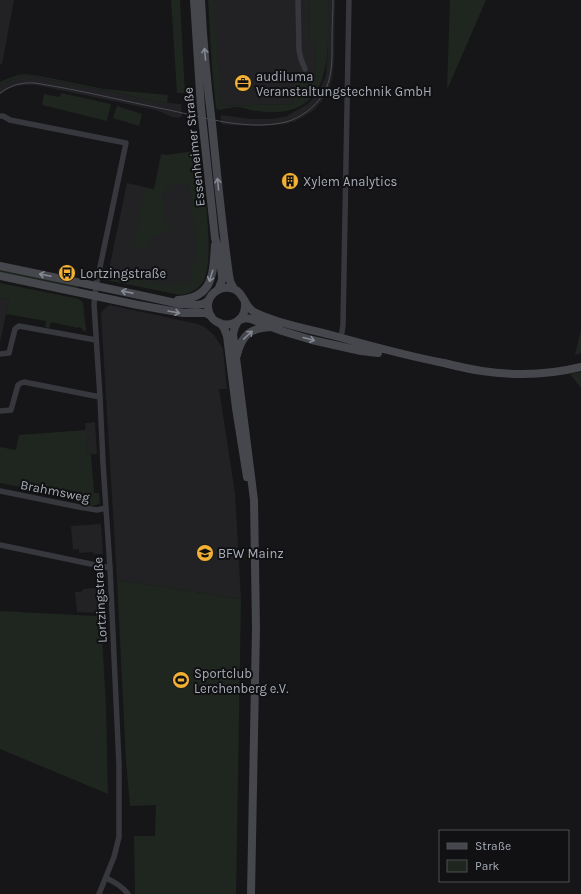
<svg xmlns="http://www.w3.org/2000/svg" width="581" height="894" font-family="Karla,sans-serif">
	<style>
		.built { fill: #222225 }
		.green { fill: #1e261f }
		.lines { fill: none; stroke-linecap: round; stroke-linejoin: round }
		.street { stroke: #37383d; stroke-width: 5.5 }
		.secondary { stroke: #45474d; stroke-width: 8 }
		.tram { stroke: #4a4c52; stroke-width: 1 }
		.oneway { stroke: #858993 }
		.labels { text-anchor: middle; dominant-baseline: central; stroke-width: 4; stroke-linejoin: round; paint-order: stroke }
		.poi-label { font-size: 13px; fill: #a8adb8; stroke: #111113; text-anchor: start }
		.street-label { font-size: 13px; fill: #a8adb8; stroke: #111113 }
	</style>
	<rect width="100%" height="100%" fill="#161618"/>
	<path class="built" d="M 0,0 L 14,0 L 2,64 L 0,64 Z
		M 208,0 L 310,0 L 309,38 L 314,44 L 316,55 L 315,82 L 294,104 L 221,106 L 217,66 Z
		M 328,0 L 335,0 L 334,64 L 332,79 L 329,90 L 321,102 L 314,110 L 303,117 L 296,121 L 286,124 L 263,126 L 229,125 L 221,124 L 221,115 L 251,119 L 272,119 L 287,116 L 306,105 L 315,97 L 320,89 L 326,75 L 328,47 Z
		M 26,75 L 167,103 L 181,104 L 182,116 L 179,118 L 172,117 L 156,110 L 36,85 L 26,85 L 16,86 L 8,89 L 0,95 L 0,85 L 6,82 L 18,78 L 18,77 Z
		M 196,151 L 205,277 L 202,282 L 197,289 L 191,292 L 180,295 L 107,280 L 107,279 L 127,183 L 154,189 L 161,154 L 167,155 Z
		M 0,298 L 9,300 L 0,342 Z
		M 110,305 L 198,324 L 206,328 L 214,335 L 223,349 L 227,389 L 219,389 L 235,493 L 241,599 L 117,580 L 101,313 L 106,307 Z
		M 95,422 L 97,454 L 87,455 L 85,423 Z
		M 101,524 L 103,554 L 93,554 L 93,552 L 79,553 L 79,549 L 73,550 L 71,526 Z
		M 105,587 L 107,616 L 96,616 L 96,613 L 77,612 L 75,592 L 81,592 L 83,589 Z"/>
	<path class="green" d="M 171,0 L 180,0 L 185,93 L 177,93 Z
		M 208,0 L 214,0 L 221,106 L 294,104 L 294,83 L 315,82 L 316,55 L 314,44 L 309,38 L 310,0 L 328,0 C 328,43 336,110 276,112 C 270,112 263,112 257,111 C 250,111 243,107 236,107 C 230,108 224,109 218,110 L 216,108 L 212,68 Z
		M 450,0 L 486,0 L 447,90 Z
		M 25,74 L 40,76 L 104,89 L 168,95 L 167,103 L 26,75 L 18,77 L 18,78 L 6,82 L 0,85 L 0,82 C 8,78 16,75 25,74 Z
		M 61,93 L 111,104 L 107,121 L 42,105 L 44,94 L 60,97 Z
		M 117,106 L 142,114 L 139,126 L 113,118 Z
		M 196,151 L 200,154 C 203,182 216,259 203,282 C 197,290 189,294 180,295 L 107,280 L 107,279 L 109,268 L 114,276 L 131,278 L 170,286 C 170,286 175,282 175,282 C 178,282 181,285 185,285 C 193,284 194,275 190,270 L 191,267 L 197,263 L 192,206 L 189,184 L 166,185 L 167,192 L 162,192 L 165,225 L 170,225 L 170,228 L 152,238 L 141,251 L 140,252 L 141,247 L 133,246 L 145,188 L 154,190 L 162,154 L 166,155 Z
		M 0,269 L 79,284 L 77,290 L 0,273 Z
		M 0,283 L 79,299 L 83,303 L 84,310 L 84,313 L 86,329 L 85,332 L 80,327 L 78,328 L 51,322 L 49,328 L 45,327 L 46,321 L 6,314 L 9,300 L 0,298 Z
		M 581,330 L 581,353 L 575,355 Z
		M 581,372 L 581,388 L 570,374 Z
		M 86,430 L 87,455 L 91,455 L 94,493 L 99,493 L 100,503 C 96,506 92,506 88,505 L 87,500 L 0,483 L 0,447 L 16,450 L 19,435 Z
		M 117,580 L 241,599 L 236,894 L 135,894 L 134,836 L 155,836 L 156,805 L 130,806 L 126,761 Z
		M 0,611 L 96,616 L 107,616 L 101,617 L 106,706 L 108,794 L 0,749 Z"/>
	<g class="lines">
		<path class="street" d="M 298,0 L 299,50 L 301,59 L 305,69
			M 0,116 L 3,116 L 10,120 L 126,143 L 96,286 L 94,304 L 100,397 L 103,463 L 110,568 L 119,765 L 119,837 L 114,857 L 99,894
			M 341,338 L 343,325 L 349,0
			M 0,354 L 9,353 L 15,329 L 19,326 L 96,340
			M 0,411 L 11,410 L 18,385 L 21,383 L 24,382 L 100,397
			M 0,491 L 79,507 L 97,510 L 106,508
			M 0,545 L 5,546 L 110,568
			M 106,878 C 115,882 122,886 128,894"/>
		<path class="secondary" d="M 194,0 L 201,108 L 215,238 L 219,251 L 222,276 L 222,280 L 218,290
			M 201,0 C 203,41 207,83 212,124 C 217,175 222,225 229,275 L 230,281 L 234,289
			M 0,266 L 139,295 L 180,304 L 197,305 L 203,304 L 209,300
			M 0,276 L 138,305 L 183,313 L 206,313 L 211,316
			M 178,300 C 214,298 213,273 215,245
			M 245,303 C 247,330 210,332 208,307 C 207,296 218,286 230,288 C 244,290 243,305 254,312 C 261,316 269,318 277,321 C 296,327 316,331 335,336 C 371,346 407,356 444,363 C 456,366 469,369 482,371 C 515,376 549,375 581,367
			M 240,320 L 245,318 L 251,319 L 282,331 L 312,340 L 361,351 L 378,353
			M 238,321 L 235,327 L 233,334 L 254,500 L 256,628 L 251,894
			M 220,323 L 224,328 L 227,336 L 236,408 L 247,477
			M 237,355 C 242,334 251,328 271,327"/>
		<path class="tram" d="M 0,93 C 11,85 22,82 35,83 C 80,90 124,101 169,110 C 207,118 247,131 286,122 C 300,118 314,108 322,96 C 333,79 332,59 332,40 C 332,26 333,13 333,0"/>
	</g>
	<defs><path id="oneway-shaft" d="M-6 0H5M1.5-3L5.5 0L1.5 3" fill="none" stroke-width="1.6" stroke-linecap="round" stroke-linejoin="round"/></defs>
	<g class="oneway">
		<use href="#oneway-shaft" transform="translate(205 54) rotate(-95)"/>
		<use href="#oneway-shaft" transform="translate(218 184) rotate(-96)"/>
		<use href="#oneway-shaft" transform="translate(45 275) rotate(-168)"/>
		<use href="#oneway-shaft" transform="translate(211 276) rotate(107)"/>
		<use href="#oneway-shaft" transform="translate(127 292) rotate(-169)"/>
		<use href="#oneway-shaft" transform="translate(174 312) rotate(10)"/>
		<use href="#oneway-shaft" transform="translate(248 335) rotate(-44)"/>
		<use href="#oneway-shaft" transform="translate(309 339) rotate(15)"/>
	</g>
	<defs>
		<g id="office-disc" transform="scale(0.9)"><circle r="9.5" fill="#f2b134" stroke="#111113"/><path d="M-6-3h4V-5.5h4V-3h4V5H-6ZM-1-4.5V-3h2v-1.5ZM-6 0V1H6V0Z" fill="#111"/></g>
		<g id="building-disc" transform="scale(0.9)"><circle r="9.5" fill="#f2b134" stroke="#111113"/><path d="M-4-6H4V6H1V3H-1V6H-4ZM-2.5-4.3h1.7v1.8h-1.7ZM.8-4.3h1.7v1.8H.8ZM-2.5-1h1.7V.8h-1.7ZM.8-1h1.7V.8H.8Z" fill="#111"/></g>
		<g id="bus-disc" transform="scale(0.9)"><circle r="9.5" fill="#f2b134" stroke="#111113"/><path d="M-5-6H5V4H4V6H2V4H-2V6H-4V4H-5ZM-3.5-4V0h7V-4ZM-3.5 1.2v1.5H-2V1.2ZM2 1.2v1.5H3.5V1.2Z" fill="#111"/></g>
		<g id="university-disc" transform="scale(0.9)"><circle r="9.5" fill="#f2b134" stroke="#111113"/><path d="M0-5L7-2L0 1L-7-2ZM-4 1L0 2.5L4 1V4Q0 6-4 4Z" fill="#111"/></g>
		<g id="stadium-disc" transform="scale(0.9)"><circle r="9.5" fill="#f2b134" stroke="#111113"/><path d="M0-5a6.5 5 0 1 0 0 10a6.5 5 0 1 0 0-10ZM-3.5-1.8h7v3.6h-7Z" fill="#111"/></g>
	</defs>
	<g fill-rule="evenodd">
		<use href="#office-disc" x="243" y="83"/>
		<use href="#building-disc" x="290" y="181"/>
		<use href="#bus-disc" x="67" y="273"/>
		<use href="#university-disc" x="205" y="553"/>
		<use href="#stadium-disc" x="181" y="680"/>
	</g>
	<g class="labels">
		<g class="poi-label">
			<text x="256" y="76">audiluma<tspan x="256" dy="15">Veranstaltungstechnik GmbH</tspan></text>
			<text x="303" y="181">Xylem Analytics</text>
			<text x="80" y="273">Lortzingstraße</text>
			<text x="218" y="553">BFW Mainz</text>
			<text x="194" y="673">Sportclub<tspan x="194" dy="15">Lerchenberg e.V.</tspan></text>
		</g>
		<g class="street-label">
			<text transform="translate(194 147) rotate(-96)">Essenheimer Straße</text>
			<text transform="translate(55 491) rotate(11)">Brahmsweg</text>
			<text transform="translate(100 600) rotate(-93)">Lortzingstraße</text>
		</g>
	</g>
	<rect x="439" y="830" width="130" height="52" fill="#111113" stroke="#4d4f55"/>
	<rect x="447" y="843" width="20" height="6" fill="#45474d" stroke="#4d4f55"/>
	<text x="475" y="850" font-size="12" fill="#a8adb8">Straße</text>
	<rect x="447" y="860" width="20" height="12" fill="#1e261f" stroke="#4d4f55"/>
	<text x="475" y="870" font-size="12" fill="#a8adb8">Park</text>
</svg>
